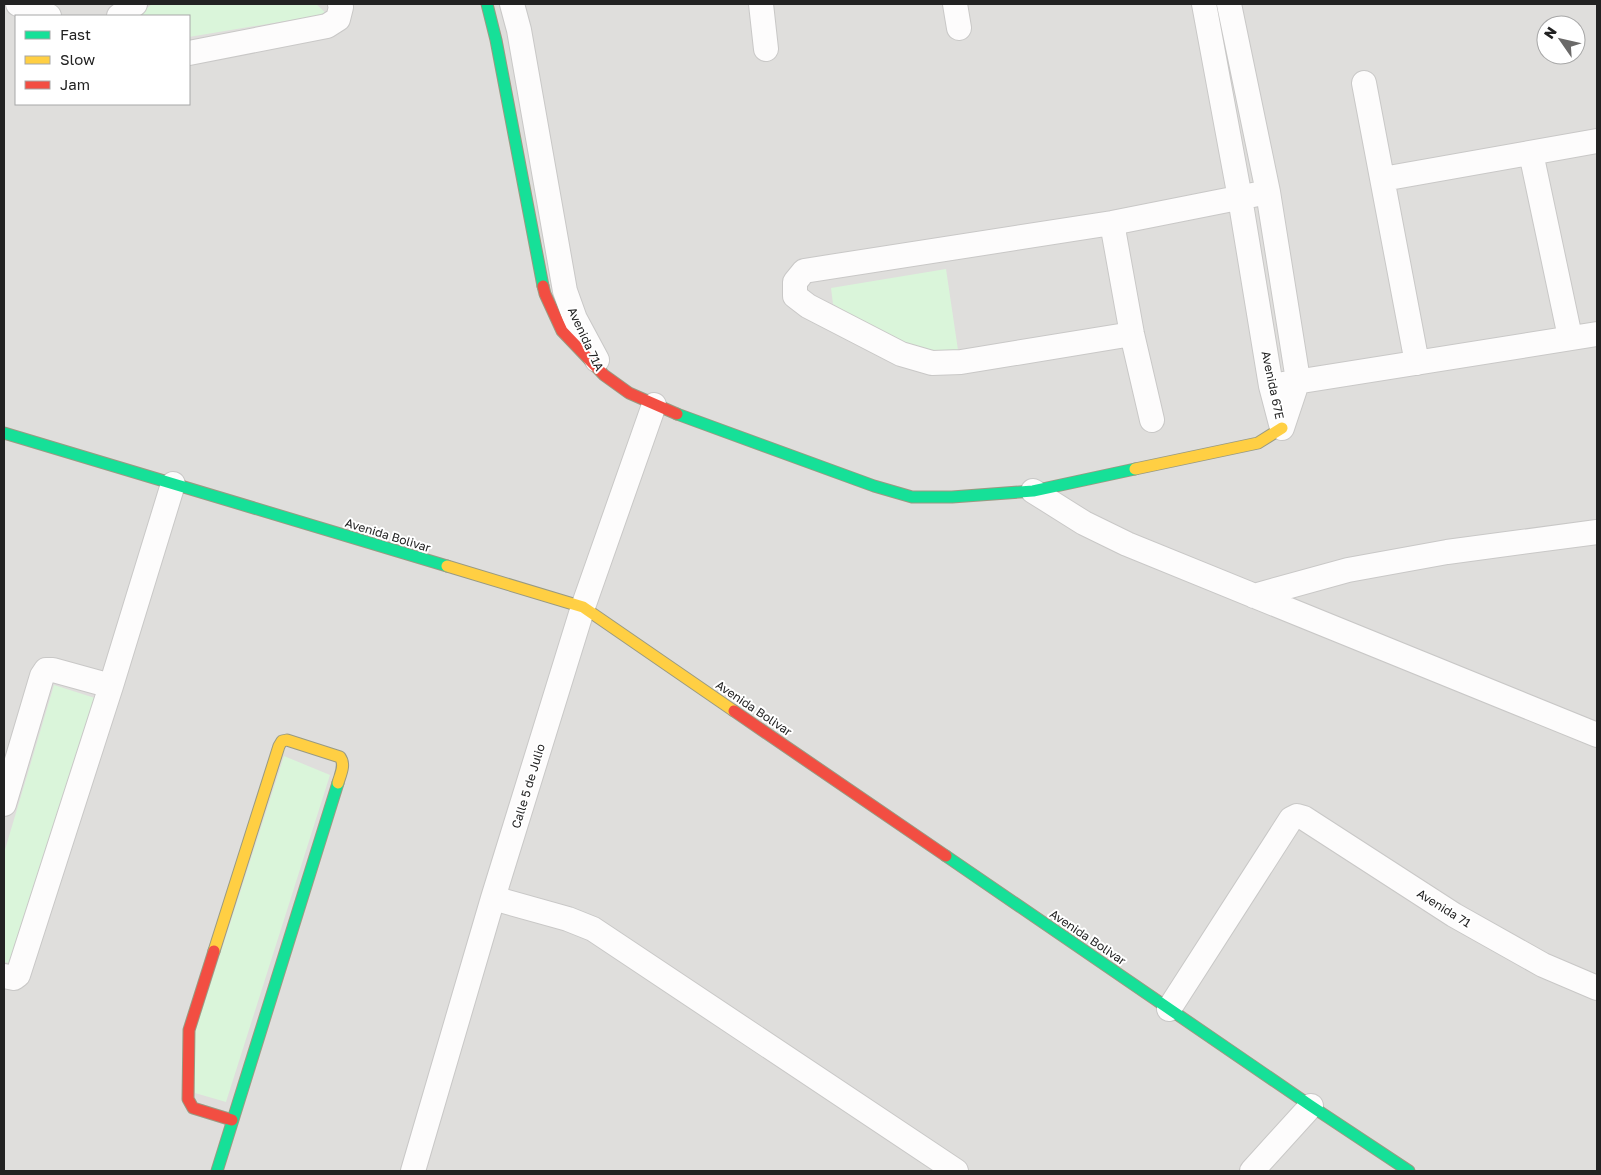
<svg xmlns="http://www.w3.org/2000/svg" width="1601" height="1175" font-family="'Golos Text',sans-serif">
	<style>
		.residential { fill: #dfdedc; fill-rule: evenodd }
		.park { fill: #daf5da }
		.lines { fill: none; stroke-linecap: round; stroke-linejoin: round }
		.street-casing { stroke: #c9c8c7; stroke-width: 26 }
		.fast-casing { stroke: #999a82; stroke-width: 13 }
		.slow-casing { stroke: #999a82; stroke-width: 13 }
		.jam-casing { stroke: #999a82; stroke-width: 13 }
		.street { stroke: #fdfcfc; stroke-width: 24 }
		.fast { stroke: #16e098; stroke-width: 11 }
		.slow { stroke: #ffcf43; stroke-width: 11 }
		.jam { stroke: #f24e42; stroke-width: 11 }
		.labels { text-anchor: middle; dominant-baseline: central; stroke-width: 4; stroke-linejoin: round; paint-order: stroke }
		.street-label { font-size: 12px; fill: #222; stroke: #fff }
	</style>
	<rect width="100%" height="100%" fill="#f0eeeb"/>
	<path class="residential" d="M 4,4 L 1597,4 L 1597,1171 L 4,1171 ZM 16,16 L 189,16 L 189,104 L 16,104 ZM 1546,25 L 1576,25 L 1576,55 L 1546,55 Z"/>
	<path class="park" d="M 152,4 L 316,4 L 327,14 L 189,37 L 189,16 L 137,16 Z
		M 946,269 L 958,350 L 910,350 L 833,304 L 831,288 Z
		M 54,685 L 95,698 L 9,963 L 4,962 L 4,853 Z
		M 284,756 L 330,775 L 226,1102 L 195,1093 L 192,1042 Z"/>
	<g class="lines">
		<g class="street-casing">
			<path id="street" d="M 18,4 L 49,16
				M 512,4 L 519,30 L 565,291 L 575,319 L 597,360
				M 761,4 L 766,49
				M 955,4 L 959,28
				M 1204,4 L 1240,198 L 1271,386 L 1282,428
				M 1229,4 L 1268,192 L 1298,380 L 1282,428
				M 119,16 L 135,4
				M 189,53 L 327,26 L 338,19 L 341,7 L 340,4
				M 1364,83 L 1417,363
				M 1531,153 L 1570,337
				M 1383,179 L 1597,141
				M 1112,223 L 1132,334 L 1152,420
				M 1132,334 L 961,362 L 932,363 L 901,354 L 808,306 L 795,296 L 795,282 L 804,271 L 1112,223 L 1268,192
				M 1283,384 L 1597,334
				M 1033,491 L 1084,523 L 1127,544 L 1597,735
				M 1254,596 L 1348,570 L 1447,552 L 1597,532
				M 4,804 L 42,676 L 46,670 L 53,670 L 111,686
				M 493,898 L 568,919 L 593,929 L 956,1171
				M 4,976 L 14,978 L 18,975 L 111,686 L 173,484
				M 1169,1009 L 1291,819 L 1297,816 L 1304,818 L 1454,915 L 1543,965 L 1597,988
				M 413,1171 L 493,898 L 583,607 L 654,405
				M 1252,1171 L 1311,1106"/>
		</g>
		<g class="fast-casing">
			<path id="fast" d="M 487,4 L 496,40 L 543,286
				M 677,414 L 874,486 L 912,497 L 952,497 L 1033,491 L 1135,469
				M 4,433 L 447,566
				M 946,856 L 1311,1106 L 1409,1171
				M 217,1171 L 338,783"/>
		</g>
		<g class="slow-casing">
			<path id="slow" d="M 1135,469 L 1258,443 L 1282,428
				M 447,566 L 583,607 L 734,711
				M 214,951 L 279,746 L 282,741 L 287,740 L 340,757 C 346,765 340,775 338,783"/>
		</g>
		<g class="jam-casing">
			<path id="jam" d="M 543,286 L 545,294 L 562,331 L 604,375 L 629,393 L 677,414
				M 734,711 L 946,856
				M 214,951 L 189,1030 L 188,1099 L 193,1108 L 232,1120"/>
		</g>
		<use href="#street" class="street"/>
		<use href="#fast" class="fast"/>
		<use href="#slow" class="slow"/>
		<use href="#jam" class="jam"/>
	</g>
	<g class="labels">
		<g class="street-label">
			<text transform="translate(586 339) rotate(65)">Avenida 71A</text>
			<text transform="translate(1273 385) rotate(78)">Avenida 67E</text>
			<text transform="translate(388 535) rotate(17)">Avenida Bolivar</text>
			<text transform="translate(754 708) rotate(34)">Avenida Bolivar</text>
			<text transform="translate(528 786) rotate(-73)">Calle 5 de Julio</text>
			<text transform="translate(1444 908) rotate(32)">Avenida 71</text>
			<text transform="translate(1088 937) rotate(34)">Avenida Bolivar</text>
		</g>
	</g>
	<rect width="1601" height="1175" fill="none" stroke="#222222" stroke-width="10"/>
	<rect x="15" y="15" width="175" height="90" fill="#ffffff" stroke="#a7a7a7"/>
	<rect x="25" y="31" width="25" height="8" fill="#16e098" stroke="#a7a7a7"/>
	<text x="60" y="40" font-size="15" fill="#222222">Fast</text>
	<rect x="25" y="56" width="25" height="8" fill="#ffcf43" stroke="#a7a7a7"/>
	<text x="60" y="65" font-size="15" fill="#222222">Slow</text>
	<rect x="25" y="81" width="25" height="8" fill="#f24e42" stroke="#a7a7a7"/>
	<text x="60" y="90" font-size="15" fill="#222222">Jam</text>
	<g transform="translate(1561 40) rotate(304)"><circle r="24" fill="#ffffff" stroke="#a7a7a7"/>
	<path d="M0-4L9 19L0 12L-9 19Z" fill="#6a6968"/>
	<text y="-8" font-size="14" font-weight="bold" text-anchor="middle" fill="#222222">N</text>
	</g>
</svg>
